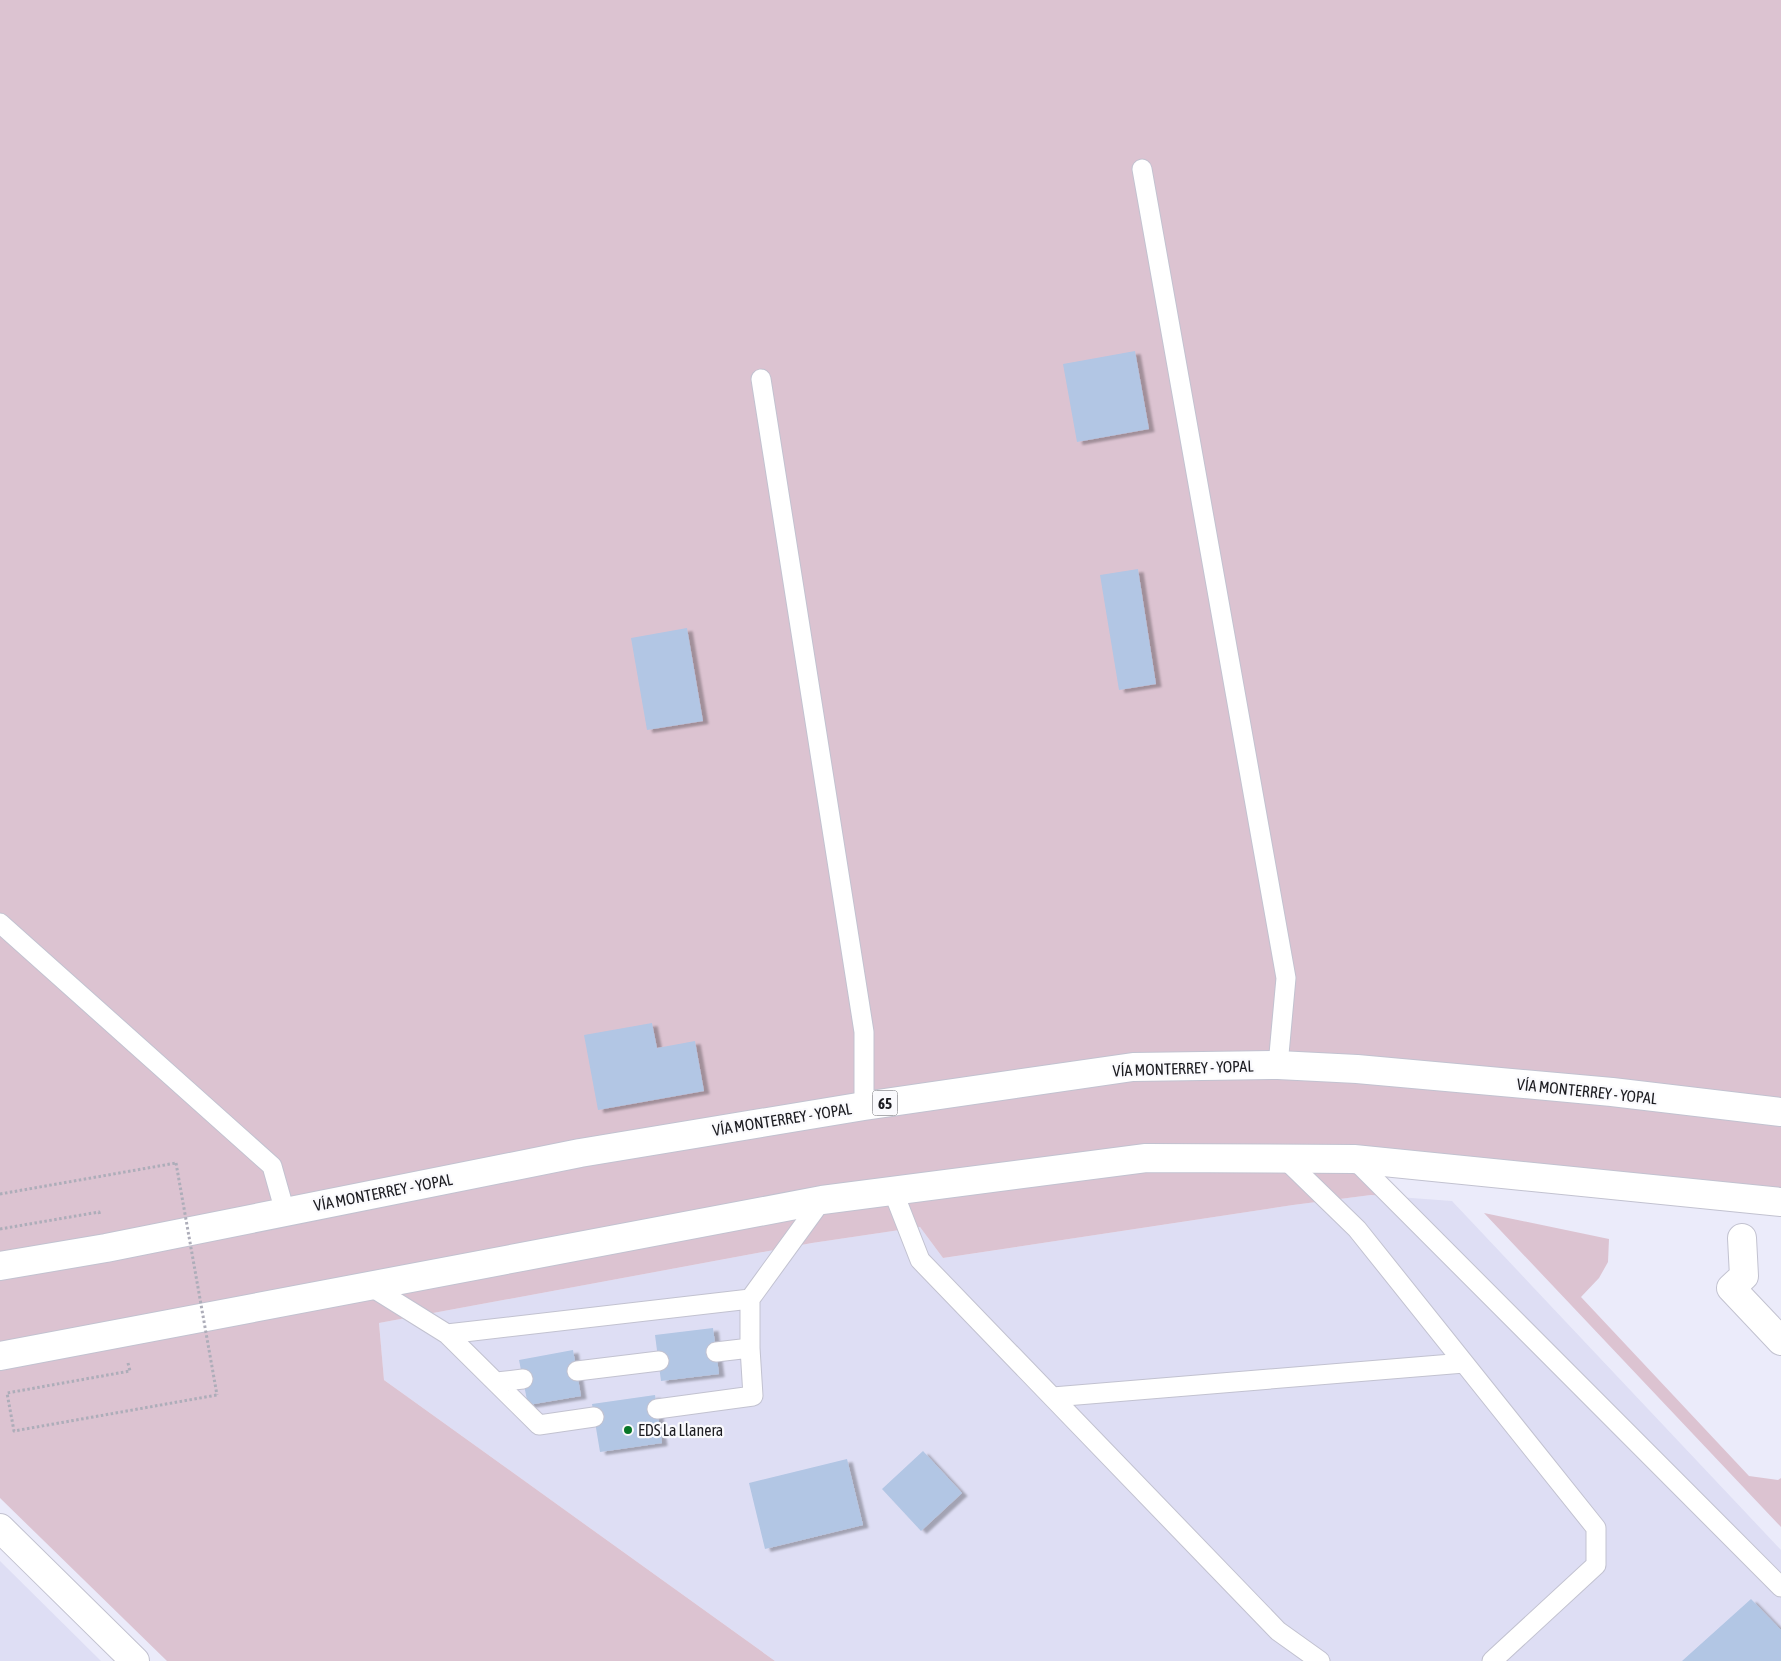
<svg xmlns="http://www.w3.org/2000/svg" width="1781" height="1661" font-family="'Asap Condensed',sans-serif">
	<style>
		.built { fill: #dedef4 }
		.green { fill: #dcc3d1 }
		.building { fill: #b2c6e4; filter: url(#shadow) }
		.lines { fill: none; stroke-linecap: round; stroke-linejoin: round }
		.service-casing { stroke: #c2c2d0; stroke-width: 21 }
		.pedestrian-casing { stroke: #c2c2d0; stroke-width: 30 }
		.minor-casing { stroke: #c2c2d0; stroke-width: 30 }
		.primary-casing { stroke: #c2c2d0; stroke-width: 30 }
		.path { stroke: #adadb9; stroke-width: 3; stroke-dasharray: 2.5 2.5; stroke-linecap: butt }
		.service { stroke: #fff; stroke-width: 19 }
		.pedestrian { stroke: #fff; stroke-width: 28 }
		.minor { stroke: #fff; stroke-width: 28 }
		.primary { stroke: #fff; stroke-width: 28 }
		.path-bridge { stroke: #adadb9; stroke-width: 3; stroke-dasharray: 2.5 2.5; stroke-linecap: butt }
		.poi-dot { fill: #097629; stroke: #fafafd; stroke-width: 2 }
		.labels { text-anchor: middle; dominant-baseline: central; stroke-width: 4.5; stroke-linejoin: round; paint-order: stroke }
		.shield { fill: #fafafd; stroke: #5f5f63; stroke-width: 1 }
		.shield-label { font-size: 15px; font-weight: bold; fill: #1c1c21 }
		.street-label { font-size: 16px; fill: #1c1c21; stroke: #fafafd }
		.poi-label { font-size: 16px; fill: #1c1c21; stroke: #fafafd; text-anchor: start }
	</style>
	<defs>
		<filter id="shadow"><feDropShadow dx="5.5" dy="3" stdDeviation="1" flood-color="#0004"/></filter>
	</defs>
	<rect width="100%" height="100%" fill="#ebebfa"/>
	<path class="built" d="M 1371,1195 L 1452,1201 L 1781,1550 L 1781,1661 L 775,1661 L 384,1380 L 379,1323 L 812,1243 L 920,1227 L 943,1258 L 1293,1205 Z
		M 0,1561 L 101,1661 L 0,1661 Z"/>
	<path class="green" d="M 0,0 L 1781,0 L 1781,1213 L 1358,1168 L 1385,1196 L 1371,1195 L 1293,1205 L 943,1258 L 920,1227 L 812,1243 L 379,1323 L 384,1380 L 775,1661 L 167,1661 L 0,1498 Z
		M 1484,1213 L 1609,1239 L 1608,1262 L 1599,1278 L 1581,1297 L 1749,1476 L 1778,1480 L 1781,1478 L 1781,1527 Z"/>
	<path class="building" d="M 1135,351 L 1149,429 L 1077,442 L 1063,364 Z
		M 1138,569 L 1156,684 L 1119,690 L 1100,575 Z
		M 687,628 L 703,721 L 647,730 L 631,638 Z
		M 652,1023 L 657,1048 L 695,1041 L 704,1091 L 598,1110 L 584,1035 Z
		M 713,1328 L 719,1374 L 661,1381 L 655,1335 Z
		M 573,1350 L 581,1396 L 528,1405 L 519,1360 Z
		M 655,1395 L 662,1443 L 600,1452 L 592,1404 Z
		M 923,1451 L 962,1493 L 921,1531 L 882,1489 Z
		M 847,1459 L 863,1525 L 765,1549 L 749,1483 Z
		M 1751,1599 L 1781,1630 L 1781,1661 L 1682,1661 Z"/>
	<g class="lines">
		<g class="service-casing">
			<path id="service" d="M 1142,169 L 1286,978 L 1278,1065
				M 761,379 L 864,1032 L 864,1106
				M 0,923 L 272,1166 L 285,1212
				M 1285,1159 L 1357,1229 L 1596,1528 L 1596,1565 L 1492,1661
				M 1354,1159 L 1781,1587
				M 893,1191 L 920,1260 L 1278,1631 L 1320,1661
				M 370,1286 L 447,1334 L 539,1425 L 594,1417
				M 447,1334 L 750,1299
				M 716,1352 L 750,1348 L 750,1299 L 822,1200
				M 577,1371 L 659,1361
				M 497,1382 L 523,1379
				M 1053,1397 L 1464,1363
				M 657,1409 L 753,1396 L 750,1348"/>
		</g>
		<g class="pedestrian-casing">
			<path id="pedestrian" d="M 1742,1238 L 1744,1276 L 1731,1288 L 1781,1341"/>
		</g>
		<g class="minor-casing">
			<path id="minor" d="M 0,1528 L 135,1661"/>
		</g>
		<g class="primary-casing">
			<path id="primary" d="M 0,1266 L 106,1248 L 580,1153 L 864,1106 L 1133,1067 L 1278,1065 L 1357,1069 L 1612,1092 L 1781,1112
				M 0,1356 L 822,1200 L 1146,1158 L 1354,1159 L 1781,1202"/>
		</g>
		<path class="path" d="M 0,1194 L 176,1163
			M 0,1229 L 99,1212 L 100,1216
			M 128,1363 L 130,1371 L 7,1393 L 14,1431 L 217,1395"/>
		<use href="#service" class="service"/>
		<use href="#pedestrian" class="pedestrian"/>
		<use href="#minor" class="minor"/>
		<use href="#primary" class="primary"/>
		<path class="path-bridge" d="M 176,1163 L 217,1395"/>
	</g>
	<circle class="poi-dot" cx="628" cy="1430" r="5"/>
	<g class="labels">
		<rect class="shield" x="872.5" y="1090.5" width="25" height="25" rx="4"/>
		<g class="shield-label">
			<text x="885" y="1103">65</text>
		</g>
		<g class="street-label">
			<text transform="translate(1183 1068) rotate(-2)">VÍA MONTERREY - YOPAL</text>
			<text transform="translate(1587 1091) rotate(6)">VÍA MONTERREY - YOPAL</text>
			<text transform="translate(782 1119) rotate(-9)">VÍA MONTERREY - YOPAL</text>
			<text transform="translate(383 1192) rotate(-11)">VÍA MONTERREY - YOPAL</text>
		</g>
		<g class="poi-label">
			<text x="638" y="1430">EDS La Llanera</text>
		</g>
	</g>
</svg>
